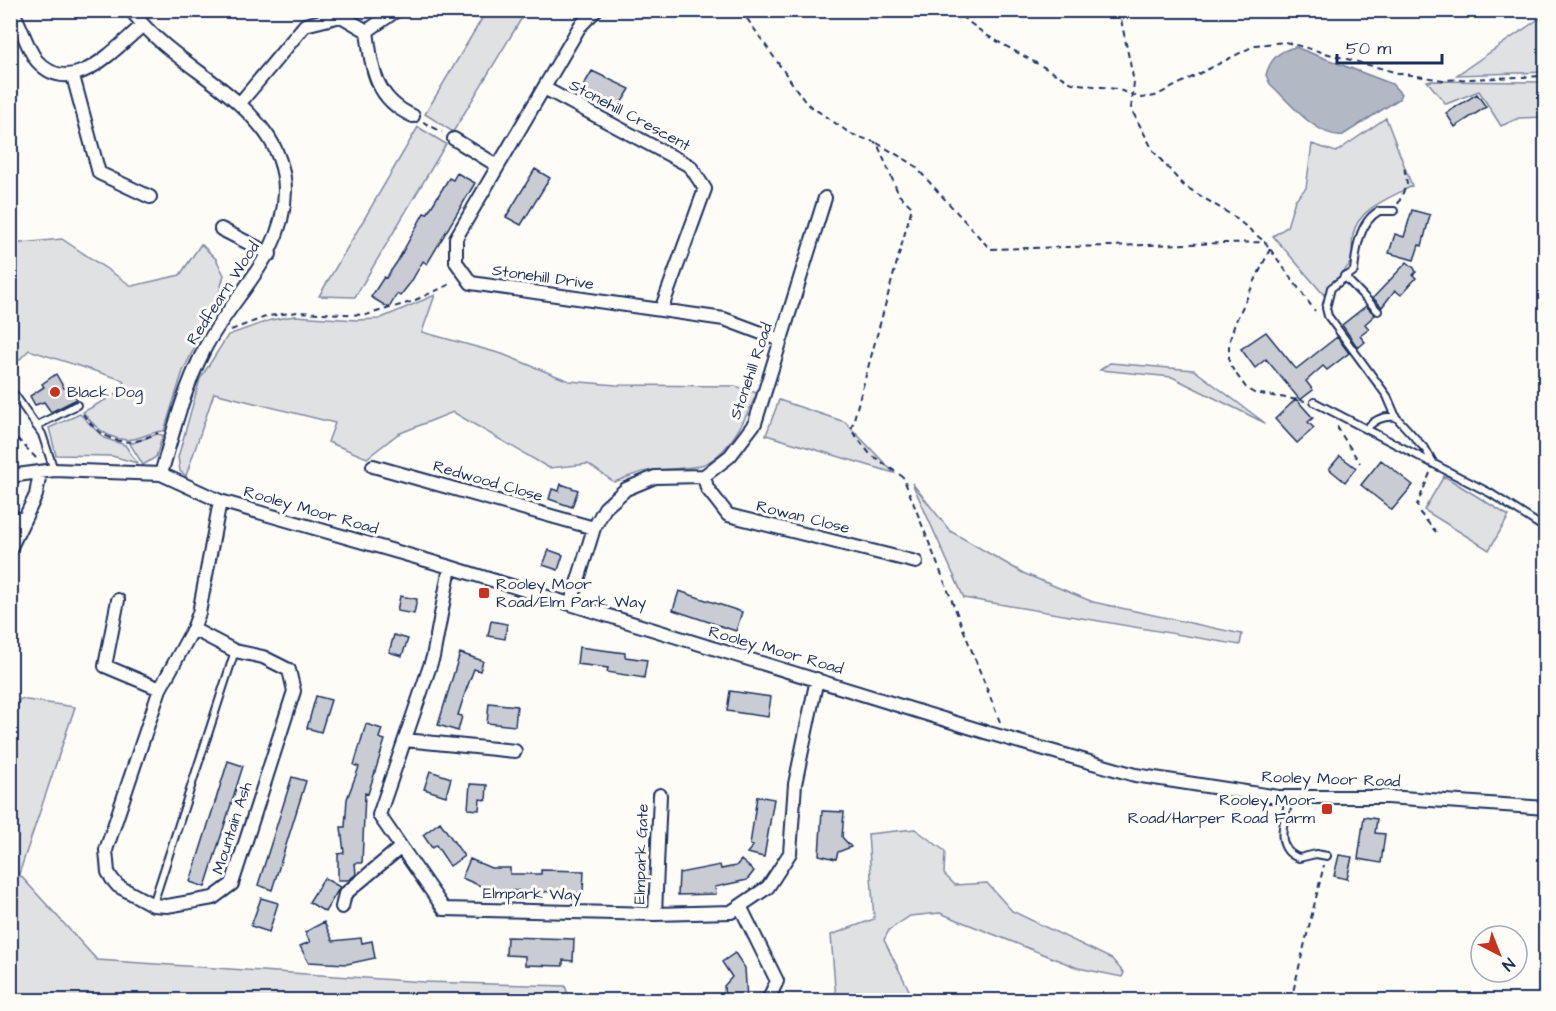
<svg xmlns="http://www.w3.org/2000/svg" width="1556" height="1011" font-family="'Architects Daughter',sans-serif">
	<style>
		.green { fill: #e0e1e3; stroke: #7e88a0; stroke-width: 1.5 }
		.water { fill: #b3b8c5; stroke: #76819c; stroke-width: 1.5 }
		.building { fill: #c9ccd3; stroke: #1b2f5e; stroke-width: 1.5 }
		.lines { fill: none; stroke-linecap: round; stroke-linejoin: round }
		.service-casing { stroke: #1b2f5e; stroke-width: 10 }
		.minor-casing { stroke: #1b2f5e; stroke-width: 16 }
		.path { stroke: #1b2f5e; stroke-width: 2; stroke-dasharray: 6 4.5; stroke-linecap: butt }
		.service { stroke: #fdfcf7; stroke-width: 6 }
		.minor { stroke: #fdfcf7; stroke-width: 12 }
		.poi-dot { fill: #c8321e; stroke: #fdfcf7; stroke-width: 2 }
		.labels { text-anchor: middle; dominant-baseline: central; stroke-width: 6; stroke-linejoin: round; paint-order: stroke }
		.street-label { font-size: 16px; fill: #1b2f5e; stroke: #fdfcf7 }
		.poi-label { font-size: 16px; fill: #1b2f5e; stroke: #fdfcf7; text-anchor: start }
	</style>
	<rect width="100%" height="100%" fill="#fdfcf7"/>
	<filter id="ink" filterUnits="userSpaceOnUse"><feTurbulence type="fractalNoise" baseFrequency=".0167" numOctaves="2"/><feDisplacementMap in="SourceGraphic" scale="12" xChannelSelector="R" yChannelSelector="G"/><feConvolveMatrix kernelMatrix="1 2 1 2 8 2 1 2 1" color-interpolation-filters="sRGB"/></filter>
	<g filter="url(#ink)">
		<path class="green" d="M 487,10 L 526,11 L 453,132 L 425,114 Z
			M 1545,14 L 1545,72 L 1457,75 L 1540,18 Z
			M 1427,81 L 1545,82 L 1545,117 L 1519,118 L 1501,126 L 1479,91 L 1446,104 Z
			M 1386,118 L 1412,186 C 1390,198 1358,208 1353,235 C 1351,245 1354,254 1350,263 C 1343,276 1329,282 1324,295 L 1273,236 L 1287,227 L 1295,200 L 1306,188 L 1312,144 L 1336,152 Z
			M 418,127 L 446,144 L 355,297 L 319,296 Z
			M 62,239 L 132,286 L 180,275 L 201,244 L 216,259 L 224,275 L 217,302 L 183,371 L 164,431 C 155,431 150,434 141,437 C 117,446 97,431 83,412 L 125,389 L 123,380 L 29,350 L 11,368 L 11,244 Z
			M 435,295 L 422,332 L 502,354 L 569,381 L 616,385 L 735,386 L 757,393 C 747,416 728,457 701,465 C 686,470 670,468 655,470 C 641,470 627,478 614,482 L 588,464 L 549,468 L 453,412 L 398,434 L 367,458 L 328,442 L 335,423 L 214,393 L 186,476 L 180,471 L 178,457 L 200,379 L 228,335 L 271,320 L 295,316 L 357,320 L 379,319 Z
			M 1110,363 L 1194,370 L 1265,423 L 1172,377 L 1100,370 Z
			M 779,400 L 845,422 L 894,473 L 766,435 Z
			M 80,414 L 104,438 L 125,445 L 137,463 L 112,456 L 56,455 L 49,428 Z
			M 163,435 L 156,457 L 143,465 L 130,444 L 157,434 Z
			M 1444,476 L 1509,516 L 1489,550 L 1424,510 Z
			M 912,483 L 950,531 L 1023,573 L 1093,602 L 1242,634 L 1240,645 L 964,598 Z
			M 20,699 L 75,707 L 19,874 L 97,960 L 424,982 L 565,986 L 570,1000 L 11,1000 L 10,716 Z
			M 915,829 L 945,851 L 944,874 L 955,885 L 987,883 L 1012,911 L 1112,959 L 1124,973 L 1122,977 L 1078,968 L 940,913 L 910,916 L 889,930 L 884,940 L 914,1000 L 836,1000 L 831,935 L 874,919 L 868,834 Z"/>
		<path class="water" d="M 1295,47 L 1392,84 L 1401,94 L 1399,99 L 1343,135 C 1316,138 1289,101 1270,84 L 1266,75 C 1270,59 1279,51 1295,47 Z"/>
		<path class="building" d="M 592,71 L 630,89 L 617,110 L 581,90 Z
			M 1477,94 L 1486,107 L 1455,127 L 1446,113 Z
			M 535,169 L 550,178 L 521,225 L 506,217 Z
			M 457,173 L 475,183 L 427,264 L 423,261 L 411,282 L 400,296 L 397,294 L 389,308 L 371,297 L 384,277 L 386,278 L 397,262 L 424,213 L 427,214 L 449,178 L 453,180 Z
			M 1412,210 L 1430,215 L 1422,246 L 1419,245 L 1414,260 L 1389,253 L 1395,234 L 1404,237 Z
			M 1407,262 L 1414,268 L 1416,272 L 1413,275 L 1416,278 L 1401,295 L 1395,290 L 1382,307 L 1373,298 Z
			M 1366,306 L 1375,315 L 1365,324 L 1369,329 L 1360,336 L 1365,342 L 1358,348 L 1342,325 Z
			M 1266,332 L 1296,369 L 1337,337 L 1349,353 L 1327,370 L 1323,366 L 1306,381 L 1313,390 L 1300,400 L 1266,359 L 1255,368 L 1241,349 Z
			M 56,374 L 64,388 L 69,386 L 77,399 L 51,412 L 44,402 L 35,405 L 30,396 L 44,387 L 42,384 Z
			M 1296,399 L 1313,418 L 1308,422 L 1314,428 L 1297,443 L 1275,419 Z
			M 1340,456 L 1356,468 L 1345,482 L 1329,469 Z
			M 1381,460 L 1413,485 L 1392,510 L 1361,485 Z
			M 561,484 L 578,490 L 572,507 L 549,499 L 552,489 L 559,491 Z
			M 549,550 L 563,555 L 558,570 L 543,565 Z
			M 679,591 L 742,612 L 736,631 L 673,610 Z
			M 400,596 L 417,599 L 414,614 L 397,611 Z
			M 491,621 L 507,624 L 505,639 L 488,636 Z
			M 394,635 L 408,639 L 402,656 L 389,652 Z
			M 579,647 L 625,653 L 625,657 L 647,660 L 644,678 L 607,672 L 608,668 L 577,664 Z
			M 460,653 L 483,661 L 480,671 L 474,669 L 465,693 L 458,715 L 462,716 L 458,731 L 438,725 Z
			M 730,691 L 771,697 L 768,717 L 727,711 Z
			M 316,696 L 331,700 L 321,732 L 307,728 Z
			M 489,703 L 517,706 L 515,726 L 487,723 Z
			M 366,724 L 382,729 L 379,738 L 385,740 L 368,794 L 365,793 L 362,863 L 355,863 L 356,874 L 349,880 L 338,880 L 338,854 L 344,853 L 341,827 L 345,827 L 347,799 L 359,767 L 354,765 Z
			M 228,761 L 243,766 L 205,887 L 190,882 Z
			M 430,771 L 451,778 L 446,796 L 424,789 Z
			M 292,777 L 306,781 L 272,890 L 258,885 Z
			M 470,784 L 487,785 L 486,800 L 480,799 L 479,810 L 468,809 Z
			M 757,796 L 774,799 L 764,857 L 747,853 L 753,846 L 750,845 Z
			M 822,811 L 844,812 L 842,837 L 851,847 L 838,852 L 836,859 L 819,855 Z
			M 1364,817 L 1377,819 L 1375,833 L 1385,834 L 1381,863 L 1358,859 Z
			M 440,822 L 464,856 L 450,866 L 436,845 L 432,848 L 423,835 Z
			M 1339,855 L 1352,857 L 1347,879 L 1334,876 Z
			M 470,859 L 491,868 L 510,868 L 510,874 L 541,874 L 541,870 L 584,871 L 583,893 L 490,890 L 462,878 Z
			M 741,860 L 754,871 L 747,880 L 715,887 L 716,894 L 678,895 L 679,873 L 720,865 L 721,869 L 736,866 Z
			M 324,878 L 340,887 L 325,912 L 309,902 Z
			M 261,898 L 278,903 L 269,932 L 251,926 Z
			M 324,922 L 333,941 L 361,938 L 362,943 L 372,941 L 375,958 L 347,964 L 308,962 L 300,946 L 310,942 L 305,932 Z
			M 507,937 L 574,939 L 573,961 L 563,960 L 563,966 L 525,965 L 525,956 L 506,955 Z
			M 735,953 L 745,968 L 747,1000 L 725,1000 L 724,986 L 732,977 L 722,962 Z"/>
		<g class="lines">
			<g class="service-casing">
				<path id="service" d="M 1394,211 L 1379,211 C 1359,222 1356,250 1354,271 L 1331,288 L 1326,308 L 1328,316 L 1387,396 L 1396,417 L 1426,450 L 1434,464
					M 1344,276 L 1378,311
					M 15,395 L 42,434 L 54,470
					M 1314,402 L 1490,493 L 1546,529
					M 36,426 L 77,405
					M 1367,428 C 1376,419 1383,416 1396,417
					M 1290,797 C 1285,817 1272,849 1299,858 L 1316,854 L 1327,856
					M 153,904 L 235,651"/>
			</g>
			<g class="minor-casing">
				<path id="minor" d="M 12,10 C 21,25 27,49 37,61 C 72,100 115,48 142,26
					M 131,10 C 169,61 228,82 265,132 C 277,148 285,170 285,191 C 284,257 232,295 204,350 C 184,389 173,432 161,474
					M 596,10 L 580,26 L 456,238 L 456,262 L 471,283 L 724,319 L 780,340
					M 367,31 C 372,69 375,99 413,116
					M 73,76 L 99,173 L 150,197
					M 544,88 L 690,166 L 705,189 L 661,310
					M 240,103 L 305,25 L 341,16 L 367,31 L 397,10
					M 454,139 L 498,166
					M 221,229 L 270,254
					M 373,466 L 594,528
					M 10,476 L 54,470 L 161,474 L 220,501 L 450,567 L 985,732 L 1135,775 L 1278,797 L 1387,797 L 1546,808
					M 704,476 L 707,488 L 728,515 L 916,562
					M 10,517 L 24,520
					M 10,549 L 36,495 L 40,472
					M 450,567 L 433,657 L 379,815 L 444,909 L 655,914 L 731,912 L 768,887 L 790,853 L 795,784 L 817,679
					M 118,600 L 105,666 L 160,689
					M 571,603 L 594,528 L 605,508 L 626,489 L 655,477 L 704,476 L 730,456 L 755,423 L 825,198
					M 193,629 L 235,651 L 263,657 L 289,670 L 294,691 L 232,884 L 213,898 L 167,906 L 153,905 L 118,886 L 112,879 L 108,872 L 106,850 L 160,689 L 193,629 L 199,613 L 220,501
					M 405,740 L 515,751
					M 740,906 L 777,981 L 768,1000
					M 342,907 L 345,894 L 401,847
					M 655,914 L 660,795"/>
			</g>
			<path class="path" d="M 741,10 L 806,103 L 851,134 L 877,143 L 899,195 L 912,207 L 851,430 L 870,454 L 903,477 L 1000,722
				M 953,10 L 986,35 L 1072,83 L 1116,89 L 1142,98 L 1155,96 L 1256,45 L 1285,42 L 1398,73 L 1443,80 L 1546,76
				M 1119,10 L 1134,82 L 1131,109 L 1154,152 L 1183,185 L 1233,216 L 1265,242
				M 423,122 L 442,132
				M 877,143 L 913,164 L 990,249 L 1265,242 L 1315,311
				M 1398,204 L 1407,184 L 1404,166
				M 1270,249 L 1235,323 L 1229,343 L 1229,364 L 1247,389 L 1254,393 L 1305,401
				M 231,330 L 268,316 L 298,312 L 366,315 L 411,302 L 453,283
				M 83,414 C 96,433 116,447 140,440 C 146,438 151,435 158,433
				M 1338,426 L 1338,429 L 1360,463
				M 10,431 L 38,460
				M 1430,473 L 1417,505 L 1420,513 L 1436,532
				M 1291,1000 L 1324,865"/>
			<use href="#service" class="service"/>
			<use href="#minor" class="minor"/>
		</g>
	</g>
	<g class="poi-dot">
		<circle cx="55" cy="392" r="6"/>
		<rect x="478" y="587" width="12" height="12" rx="3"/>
		<rect x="1321" y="803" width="12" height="12" rx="3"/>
	</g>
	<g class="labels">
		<g class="street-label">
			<text transform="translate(630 115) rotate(28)">Stonehill Crescent</text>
			<text transform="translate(543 277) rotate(8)">Stonehill Drive</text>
			<text transform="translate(223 293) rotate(-57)">Redfearn Wood</text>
			<text transform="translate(751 371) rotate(-71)">Stonehill Road</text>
			<text transform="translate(488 481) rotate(16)">Redwood Close</text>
			<text transform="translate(311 510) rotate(16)">Rooley Moor Road</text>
			<text transform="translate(803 517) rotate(14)">Rowan Close</text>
			<text transform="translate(776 650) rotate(16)">Rooley Moor Road</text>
			<text transform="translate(1331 779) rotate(2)">Rooley Moor Road</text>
			<text transform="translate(232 828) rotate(-72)">Mountain Ash</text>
			<text transform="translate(641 854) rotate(-88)">Elmpark Gate</text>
			<text transform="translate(532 894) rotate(1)">Elmpark Way</text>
		</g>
		<g class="poi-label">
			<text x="67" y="392">Black Dog</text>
			<text x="496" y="584">Rooley Moor<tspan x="496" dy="18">Road/Elm Park Way</tspan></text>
			<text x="1315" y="800" text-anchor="end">Rooley Moor<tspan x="1315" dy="18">Road/Harper Road Farm</tspan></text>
		</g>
	</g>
	<rect width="1556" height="1011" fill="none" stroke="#fdfcf7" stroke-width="36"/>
	<rect x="18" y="18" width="1520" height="975" fill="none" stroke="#1b2f5e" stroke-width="2" filter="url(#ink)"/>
	<g transform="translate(1499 954) rotate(138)"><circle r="28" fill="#fdfcf7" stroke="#a3aaba" stroke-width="1.5"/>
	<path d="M0-4.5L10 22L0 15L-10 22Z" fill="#c8321e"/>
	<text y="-9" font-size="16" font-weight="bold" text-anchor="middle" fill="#1b2f5e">N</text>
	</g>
	<path d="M1337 54v9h105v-9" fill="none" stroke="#1b2f5e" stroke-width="3"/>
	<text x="1346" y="54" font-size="18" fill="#1b2f5e" stroke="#fdfcf7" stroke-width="4.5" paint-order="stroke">50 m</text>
</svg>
